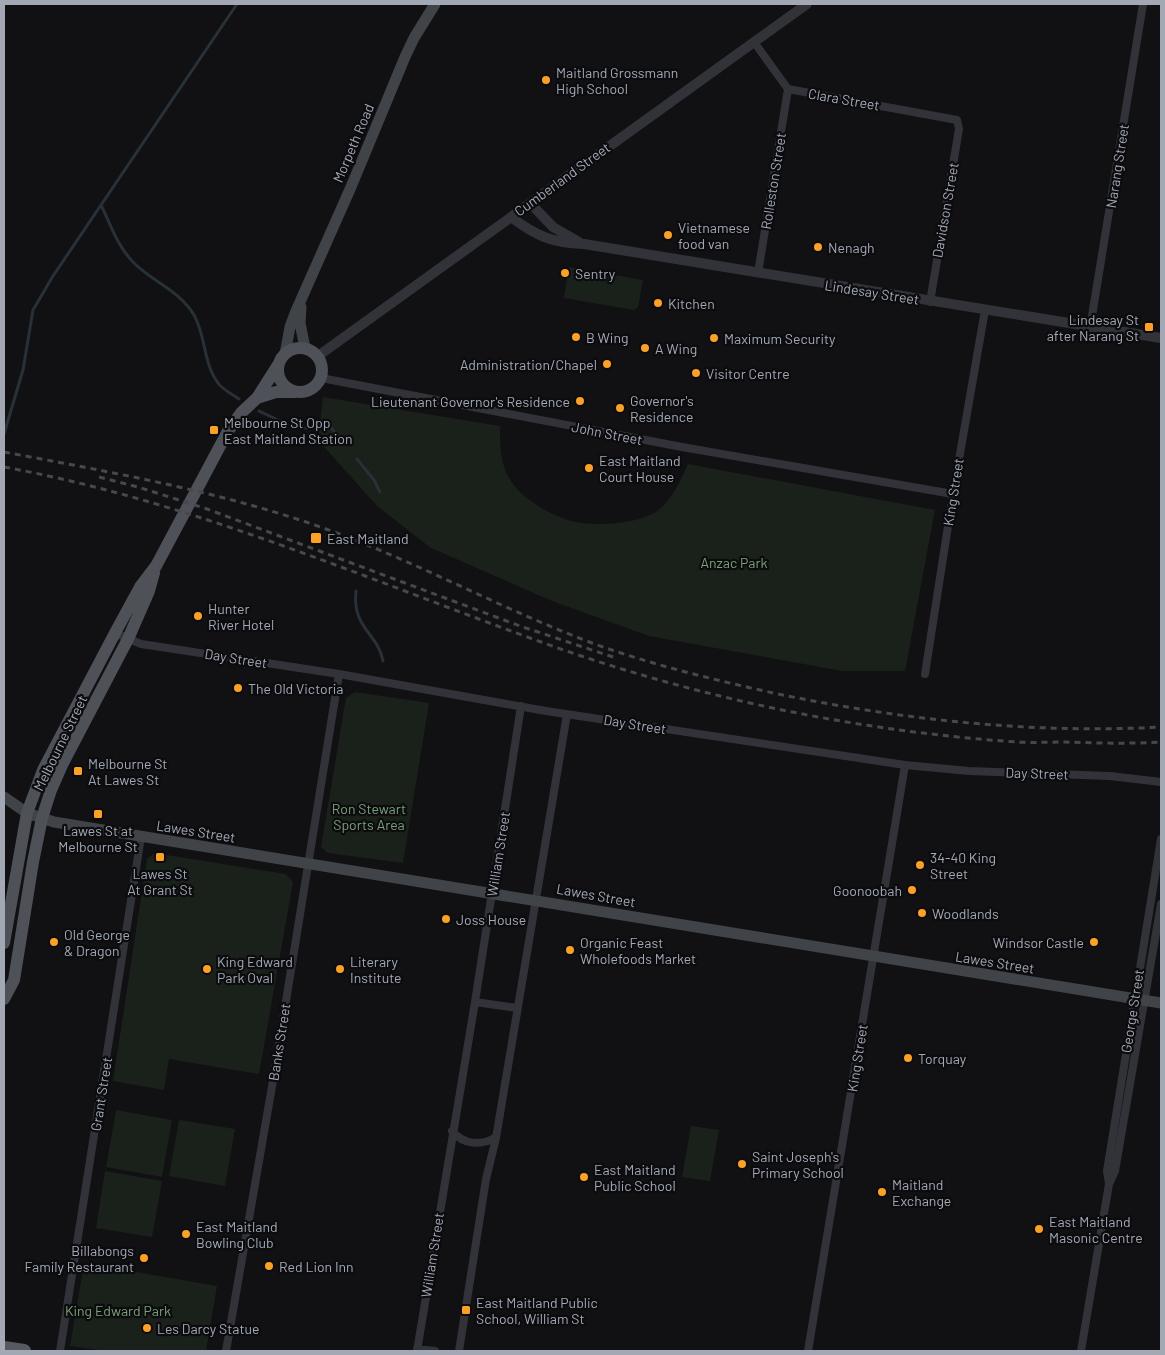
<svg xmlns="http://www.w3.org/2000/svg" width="1165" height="1355" font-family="Barlow,sans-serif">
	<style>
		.green { fill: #19211a }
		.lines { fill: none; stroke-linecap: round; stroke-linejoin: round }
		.stream { stroke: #273137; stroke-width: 3 }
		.minor { stroke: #323338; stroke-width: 8 }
		.tertiary { stroke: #323338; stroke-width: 10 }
		.secondary { stroke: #404348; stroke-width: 11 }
		.primary { stroke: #4e5157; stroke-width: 12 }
		.trunk { stroke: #565a60; stroke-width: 14 }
		.rail { stroke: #45484d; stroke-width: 3; stroke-dasharray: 6 5; stroke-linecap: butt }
		.poi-dot { fill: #fda11f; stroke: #0c0c0e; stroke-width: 2 }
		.labels { text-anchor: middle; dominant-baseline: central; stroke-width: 4.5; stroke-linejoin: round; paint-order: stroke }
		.poi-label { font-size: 14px; fill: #a2a9b5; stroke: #0c0c0e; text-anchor: start }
		.street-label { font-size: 14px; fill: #a2a9b5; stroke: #0c0c0e }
		.park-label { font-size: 14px; fill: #78a177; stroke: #0c0c0e }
	</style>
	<rect width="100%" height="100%" fill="#111113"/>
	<path class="green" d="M 569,267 L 643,280 L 638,307 L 634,310 L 564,298 Z
		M 323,397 L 500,426 C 500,444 500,462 509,478 C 521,499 549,514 571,521 C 592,527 635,524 654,513 C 671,503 680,481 688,464 L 935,510 L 905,671 L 842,671 L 649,636 L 552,601 L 431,548 L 377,506 L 318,440 Z
		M 355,692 L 429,703 L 403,863 L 328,853 L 321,847 L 346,698 Z
		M 154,853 L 286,874 L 293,882 L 259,1074 L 169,1059 L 164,1090 L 113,1081 L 147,859 Z
		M 116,1110 L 172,1120 L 162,1177 L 106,1167 Z
		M 179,1120 L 235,1129 L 225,1186 L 169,1176 Z
		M 691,1126 L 719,1130 L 710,1181 L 682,1177 Z
		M 105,1171 L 162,1181 L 152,1237 L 96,1228 Z
		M 84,1263 L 217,1286 L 206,1351 L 106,1351 L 70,1346 Z"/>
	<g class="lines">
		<path class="stream" d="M 102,207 C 111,226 118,247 134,263 C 153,282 180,291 194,315 C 206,336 203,363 218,383 C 223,390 232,394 239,399
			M 259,411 L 293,427 L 307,428
			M 319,424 L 329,426 L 346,444
			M 4,434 L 23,370 L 33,310 L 53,276 L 237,4
			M 357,459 L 374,480 L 380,492
			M 356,591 C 352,629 378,633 383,661"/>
		<path class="minor" d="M 754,42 L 788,89 L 957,120 L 959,129 L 930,302
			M 758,273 L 788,89
			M 1090,328 L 1143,4
			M 321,378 L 682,447 L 953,494
			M 115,633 L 141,644 L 339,674 L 546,711 L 905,765 L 969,771 L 1110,776 L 1161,782
			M 925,674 L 953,494 L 985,310
			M 475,1002 L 517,1008
			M 452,1131 C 463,1145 482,1146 496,1137
			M 1109,1184 L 1107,1171 L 1161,839
			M 417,1349 L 435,1351
			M 60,1351 L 141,837
			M 226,1351 L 274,1075 L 339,674
			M 417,1351 L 475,1002 L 521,706
			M 459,1351 L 486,1179 L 496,1138 L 567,714
			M 808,1351 L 905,765
			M 1081,1351 L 1109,1184 L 1115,1171 L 1161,904"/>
		<path class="tertiary" d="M 530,203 L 553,227 L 579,242
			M 511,217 C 536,236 552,243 584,244 L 1161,338
			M 318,356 L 807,4"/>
		<path class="secondary" d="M 301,307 L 300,323 L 305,348
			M 285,354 L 290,327 L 296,311 L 351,187 L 405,57 L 414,38 L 435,4
			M 4,797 L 27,813 L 54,822 L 1161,1003"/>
		<path class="primary" d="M278 370a22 22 0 1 1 44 0a22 22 0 1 1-44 0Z
			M 257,398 L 276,392 L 296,392
			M 4,943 L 27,813 L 43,770 L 115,633 L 140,587 L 156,566 L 228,431 L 241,413 L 257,398 L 278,365
			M 4,999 L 14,980 L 33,862 L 42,818 L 51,790 L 62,765 L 128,639 L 149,591 L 154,573"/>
		<path class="trunk" d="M 4,1348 L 24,1351"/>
		<path class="rail" d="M 4,452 C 105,471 206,489 303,521 C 403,554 494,606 592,643 C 652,665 715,680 778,694 C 904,720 1033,734 1161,727
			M 4,467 C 190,501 364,578 541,642 C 693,697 855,731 1017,742 C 1033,743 1049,742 1065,742 C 1097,743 1129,744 1161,742
			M 99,477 L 138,487 L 207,509 L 520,626 L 616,658"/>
	</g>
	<g class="poi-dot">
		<circle cx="546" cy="80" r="5"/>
		<circle cx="668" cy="235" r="5"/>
		<circle cx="818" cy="247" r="5"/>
		<circle cx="565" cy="273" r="5"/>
		<circle cx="658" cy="303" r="5"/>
		<rect x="1144" y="322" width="10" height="10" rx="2.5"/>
		<circle cx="576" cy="337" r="5"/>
		<circle cx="714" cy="338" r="5"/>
		<circle cx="645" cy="348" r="5"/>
		<circle cx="607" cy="364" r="5"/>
		<circle cx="696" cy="373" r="5"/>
		<circle cx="580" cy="401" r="5"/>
		<circle cx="620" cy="408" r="5"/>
		<rect x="209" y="425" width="10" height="10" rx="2.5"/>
		<circle cx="589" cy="468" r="5"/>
		<rect x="310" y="532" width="12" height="12" rx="2.5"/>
		<circle cx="198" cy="616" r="5"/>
		<circle cx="238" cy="688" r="5"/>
		<rect x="73" y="766" width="10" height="10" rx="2.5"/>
		<rect x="93" y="809" width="10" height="10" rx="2.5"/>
		<rect x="155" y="852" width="10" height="10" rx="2.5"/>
		<circle cx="920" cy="865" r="5"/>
		<circle cx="912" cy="890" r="5"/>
		<circle cx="922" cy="913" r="5"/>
		<circle cx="446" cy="919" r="5"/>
		<circle cx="54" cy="942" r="5"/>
		<circle cx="1094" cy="942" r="5"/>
		<circle cx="570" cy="950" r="5"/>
		<circle cx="207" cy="969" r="5"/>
		<circle cx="340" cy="969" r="5"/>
		<circle cx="908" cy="1058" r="5"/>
		<circle cx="742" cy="1164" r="5"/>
		<circle cx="584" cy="1177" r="5"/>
		<circle cx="882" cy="1192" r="5"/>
		<circle cx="1039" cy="1229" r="5"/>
		<circle cx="186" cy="1234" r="5"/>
		<circle cx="144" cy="1258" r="5"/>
		<circle cx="269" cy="1266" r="5"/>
		<rect x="461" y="1305" width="10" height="10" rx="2.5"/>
		<circle cx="147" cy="1328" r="5"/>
	</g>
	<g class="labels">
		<g class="poi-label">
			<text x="556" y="72">Maitland Grossmann<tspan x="556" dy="16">High School</tspan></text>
			<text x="678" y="227">Vietnamese<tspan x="678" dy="16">food van</tspan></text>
			<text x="828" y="247">Nenagh</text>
			<text x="575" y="273">Sentry</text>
			<text x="668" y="303">Kitchen</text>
			<text x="1139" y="319" text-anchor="end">Lindesay St<tspan x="1139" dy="16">after Narang St</tspan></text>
			<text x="586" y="337">B Wing</text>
			<text x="724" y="338">Maximum Security</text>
			<text x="655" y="348">A Wing</text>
			<text x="597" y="364" text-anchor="end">Administration/Chapel</text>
			<text x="706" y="373">Visitor Centre</text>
			<text x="630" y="400">Governor's<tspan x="630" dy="16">Residence</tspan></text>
			<text x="570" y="401" text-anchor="end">Lieutenant Governor's Residence</text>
			<text x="224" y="422">Melbourne St Opp<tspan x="224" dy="16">East Maitland Station</tspan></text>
			<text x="599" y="460">East Maitland<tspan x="599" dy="16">Court House</tspan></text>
			<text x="327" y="538">East Maitland</text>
			<text x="208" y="608">Hunter<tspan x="208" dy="16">River Hotel</tspan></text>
			<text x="248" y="688">The Old Victoria</text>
			<text x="88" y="763">Melbourne St<tspan x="88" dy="16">At Lawes St</tspan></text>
			<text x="98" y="830" text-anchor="middle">Lawes St at<tspan x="98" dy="16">Melbourne St</tspan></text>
			<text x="930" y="857">34-40 King<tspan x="930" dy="16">Street</tspan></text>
			<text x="160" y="873" text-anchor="middle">Lawes St<tspan x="160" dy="16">At Grant St</tspan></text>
			<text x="902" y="890" text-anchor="end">Goonoobah</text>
			<text x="932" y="913">Woodlands</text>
			<text x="456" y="919">Joss House</text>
			<text x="64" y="934">Old George<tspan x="64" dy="16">&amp; Dragon</tspan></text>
			<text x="580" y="942">Organic Feast<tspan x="580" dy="16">Wholefoods Market</tspan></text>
			<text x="1084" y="942" text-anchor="end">Windsor Castle</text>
			<text x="217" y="961">King Edward<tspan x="217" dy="16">Park Oval</tspan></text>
			<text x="350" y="961">Literary<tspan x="350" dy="16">Institute</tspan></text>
			<text x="918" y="1058">Torquay</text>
			<text x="752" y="1156">Saint Joseph's<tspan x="752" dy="16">Primary School</tspan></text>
			<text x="594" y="1169">East Maitland<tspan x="594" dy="16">Public School</tspan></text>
			<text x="892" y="1184">Maitland<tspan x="892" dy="16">Exchange</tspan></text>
			<text x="1049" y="1221">East Maitland<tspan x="1049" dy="16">Masonic Centre</tspan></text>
			<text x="196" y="1226">East Maitland<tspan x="196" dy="16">Bowling Club</tspan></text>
			<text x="134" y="1250" text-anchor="end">Billabongs<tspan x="134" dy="16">Family Restaurant</tspan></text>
			<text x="279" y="1266">Red Lion Inn</text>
			<text x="476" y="1302">East Maitland Public<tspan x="476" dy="16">School, William St</tspan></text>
			<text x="157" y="1328">Les Darcy Statue</text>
		</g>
		<g class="street-label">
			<text transform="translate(844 99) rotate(10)">Clara Street</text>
			<text transform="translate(353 143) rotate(-67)">Morpeth Road</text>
			<text transform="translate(1117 166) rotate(-81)">Narang Street</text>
			<text transform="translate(562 179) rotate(-36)">Cumberland Street</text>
			<text transform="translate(773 181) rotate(-81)">Rolleston Street</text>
			<text transform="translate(945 210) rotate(-80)">Davidson Street</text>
			<text transform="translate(872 292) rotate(9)">Lindesay Street</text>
			<text transform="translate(607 433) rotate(11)">John Street</text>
			<text transform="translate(953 492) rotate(-81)">King Street</text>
			<text transform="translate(236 658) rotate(9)">Day Street</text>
			<text transform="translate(635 724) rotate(9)">Day Street</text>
			<text transform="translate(60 743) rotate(-64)">Melbourne Street</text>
			<text transform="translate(1037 773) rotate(2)">Day Street</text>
			<text transform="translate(196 831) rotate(9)">Lawes Street</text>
			<text transform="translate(498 854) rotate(-81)">William Street</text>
			<text transform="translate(596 895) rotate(10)">Lawes Street</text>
			<text transform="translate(995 962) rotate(9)">Lawes Street</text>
			<text transform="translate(1132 1011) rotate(-81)">George Street</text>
			<text transform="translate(279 1042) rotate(-81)">Banks Street</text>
			<text transform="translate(857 1058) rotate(-81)">King Street</text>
			<text transform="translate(101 1094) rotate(-81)">Grant Street</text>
			<text transform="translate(432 1255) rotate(-81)">William Street</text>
		</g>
		<g class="park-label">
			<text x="734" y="562">Anzac Park</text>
			<text x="369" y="808">Ron Stewart<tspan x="369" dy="16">Sports Area</tspan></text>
			<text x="118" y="1310">King Edward Park</text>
		</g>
	</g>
	<rect width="1165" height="1355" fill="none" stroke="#a2a9b5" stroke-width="10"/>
</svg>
